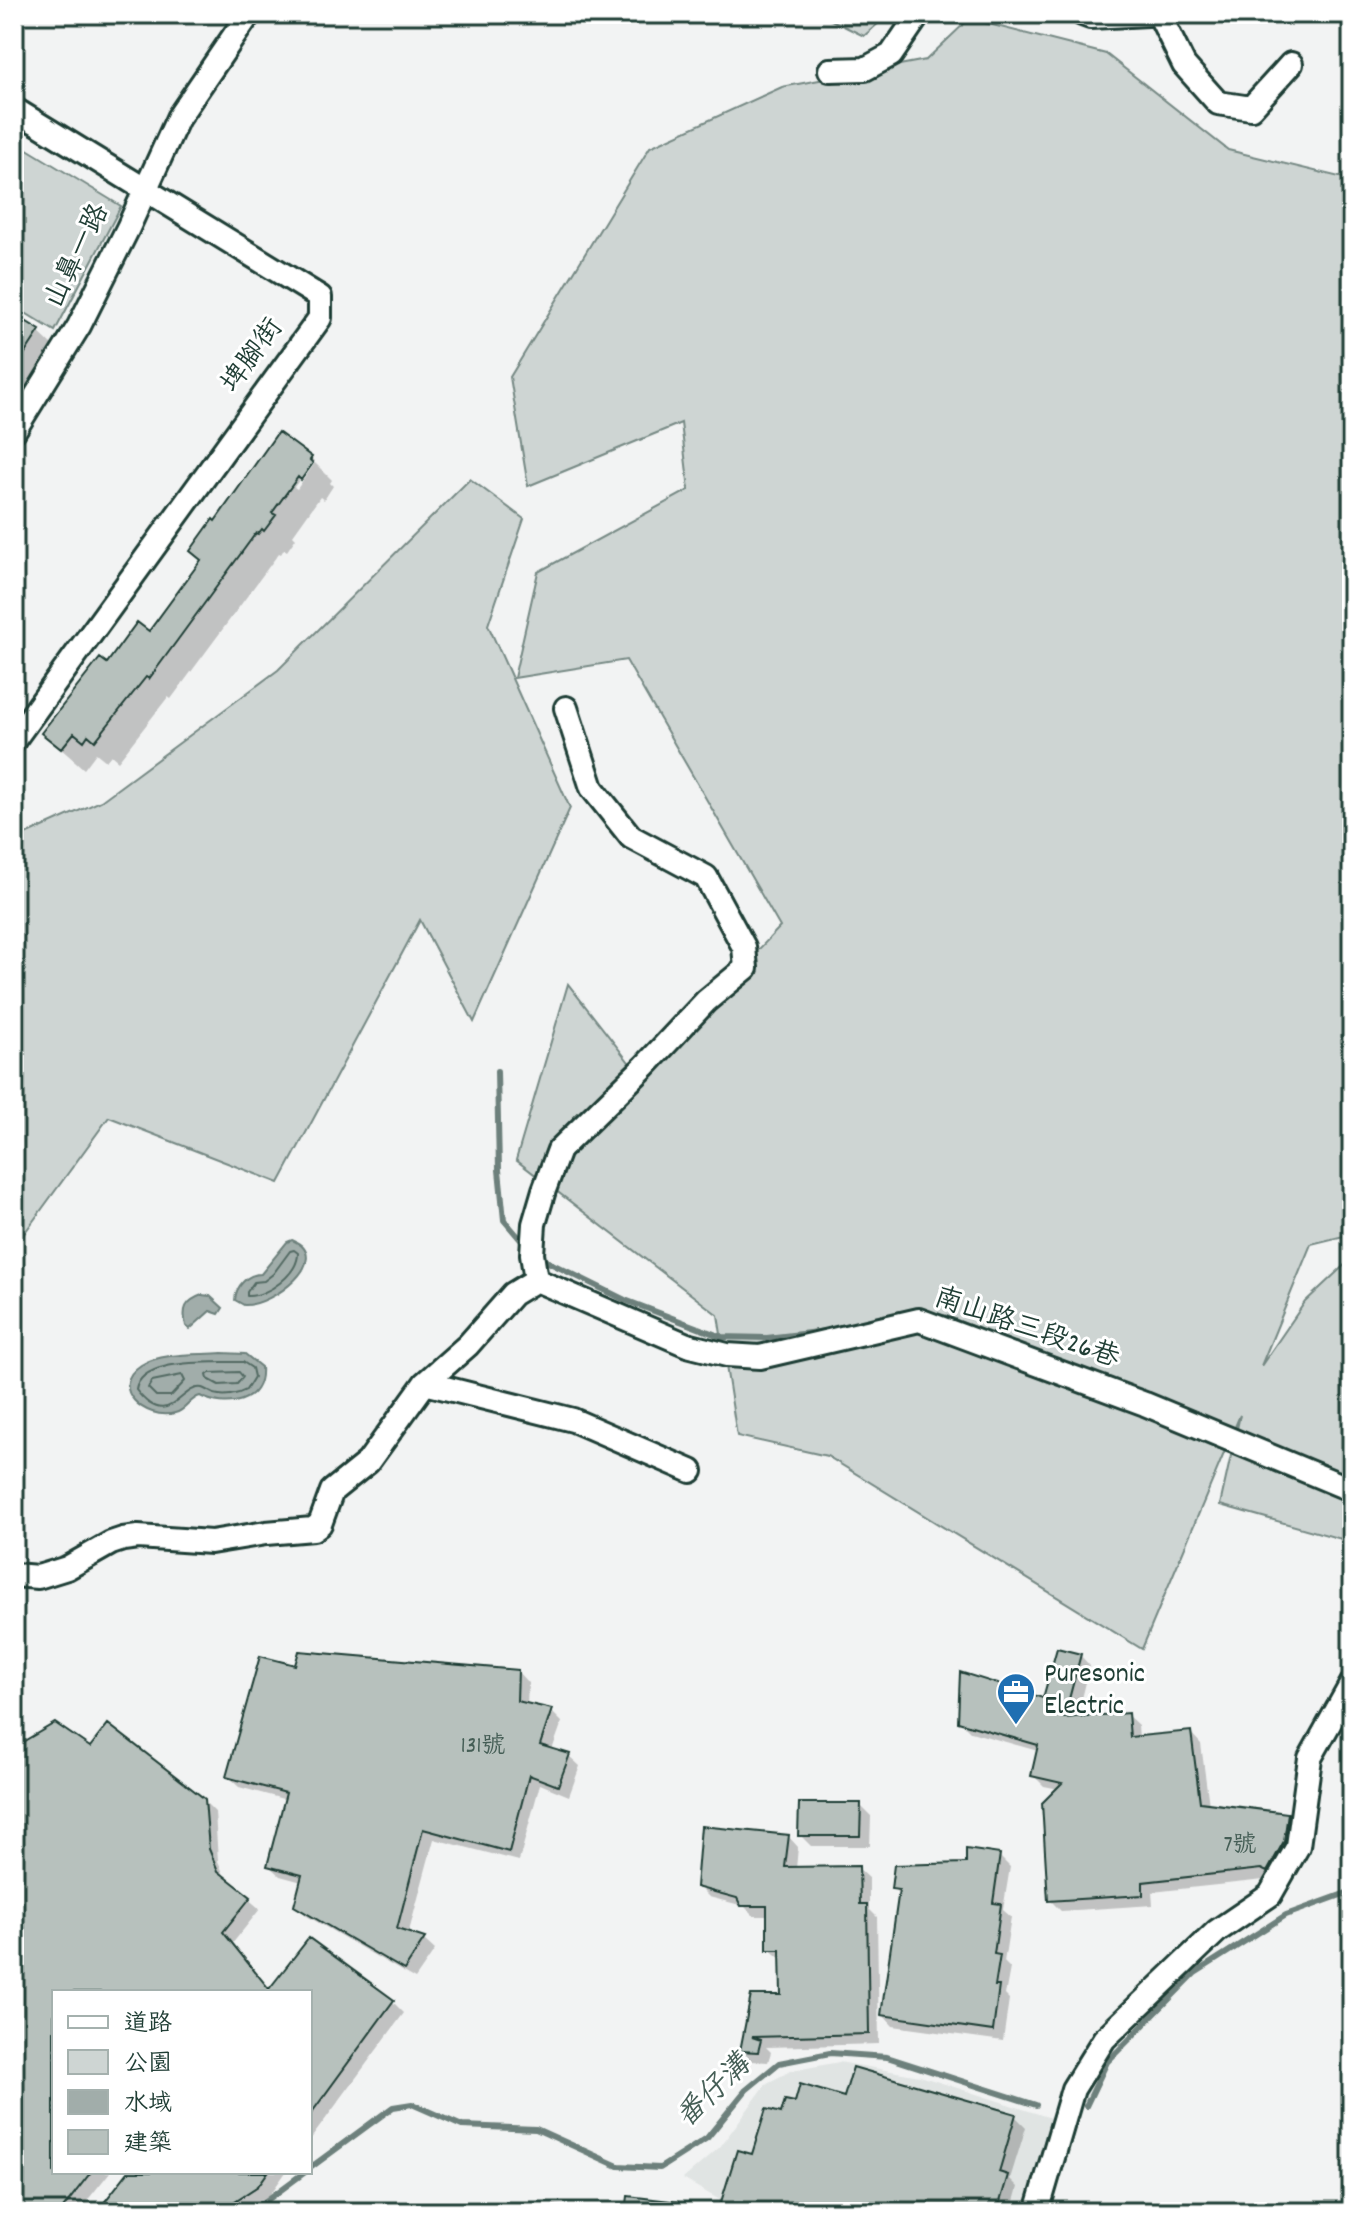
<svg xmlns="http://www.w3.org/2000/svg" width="1366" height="2226" font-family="Dekko,'LXGW WenKai TC',sans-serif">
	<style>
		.built { fill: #e0e4e3 }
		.green { fill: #ced5d3; stroke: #768984; stroke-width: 2 }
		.water { fill: #a1adaa; stroke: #6d807b; stroke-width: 2 }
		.shadow { fill: #0003 }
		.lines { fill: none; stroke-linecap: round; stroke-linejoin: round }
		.shore { stroke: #536a63; stroke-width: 2 }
		.stream { stroke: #6d807b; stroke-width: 6 }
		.building { fill: #b7c1bd; stroke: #1f3d34; stroke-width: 2 }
		.minor-casing { stroke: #1f3d34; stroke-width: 28 }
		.minor { stroke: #fff; stroke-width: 22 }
		.labels { text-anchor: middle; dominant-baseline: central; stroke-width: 6; stroke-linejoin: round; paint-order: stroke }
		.number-label { font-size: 24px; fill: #455e56 }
		.street-label { font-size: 28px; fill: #1f3d34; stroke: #fff }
		.poi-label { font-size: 28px; fill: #1f3d34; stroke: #fff; text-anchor: start }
		.water-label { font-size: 30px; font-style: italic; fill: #465f57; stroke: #fff }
	</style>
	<rect width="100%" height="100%" fill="#f2f3f3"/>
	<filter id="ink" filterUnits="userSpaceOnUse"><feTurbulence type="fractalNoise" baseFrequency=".0125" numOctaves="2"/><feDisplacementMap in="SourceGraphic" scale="16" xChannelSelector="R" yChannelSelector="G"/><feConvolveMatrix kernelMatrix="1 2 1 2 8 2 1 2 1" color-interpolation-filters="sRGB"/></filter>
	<g filter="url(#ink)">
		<path class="built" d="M 839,2062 L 920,2076 L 1051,2118 L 1028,2212 L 741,2212 L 683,2179 L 720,2147 L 767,2083 L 791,2071 Z"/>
		<path class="green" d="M 819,14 L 889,14 L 864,36 Z
			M 969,19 L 1106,54 L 1228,150 L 1352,180 L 1352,1234 L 1311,1244 L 1261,1366 L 1305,1302 L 1352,1258 L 1352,1542 L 1220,1505 L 1240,1415 L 1142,1649 L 827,1456 L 737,1436 L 718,1315 L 516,1160 L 568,984 L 639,1075 L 780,927 L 626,660 L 514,678 L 538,572 L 689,490 L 681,423 L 528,486 L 510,377 L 650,147 L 782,87 L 926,60 Z
			M 14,141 L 121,206 L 55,331 L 14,306 Z
			M 470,479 L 524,519 L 488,625 L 570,808 L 474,1022 L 420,920 L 279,1183 L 109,1117 L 23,1235 L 14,1239 L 14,840 L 101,801 L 278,670 Z"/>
		<path class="water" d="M 292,1240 C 336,1258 271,1307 244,1305 L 235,1300 C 236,1286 247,1274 261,1274 L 287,1242 Z
			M 202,1295 L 210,1296 L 223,1308 L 219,1314 L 210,1311 L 190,1329 L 186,1326 C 182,1309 185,1301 202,1295 Z
			M 222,1353 L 245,1354 L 261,1367 C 264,1404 226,1409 200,1396 C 189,1399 187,1410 175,1413 C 145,1421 107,1387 141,1365 C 162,1352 198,1355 222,1353 Z"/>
		<path class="shadow" d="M 14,316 L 38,332 L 52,345 L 22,392 L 27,398 L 14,418 Z
			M 311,458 L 314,461 L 294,487 L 297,489 L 315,463 L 332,480 L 330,483 L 333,486 L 324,500 L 320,497 L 293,535 L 296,538 L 287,551 L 284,549 L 281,554 L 279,553 L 171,699 L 168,697 L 118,761 L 111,755 L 106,761 L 96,753 L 84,769 L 43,733 L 107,666 L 150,634 L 203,561 L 215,524 Z
			M 1080,1655 L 1090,1666 L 1077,1719 L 1127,1715 L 1138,1725 L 1139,1738 L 1191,1733 L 1201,1744 L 1209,1805 L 1287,1815 L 1298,1826 L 1273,1879 L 1152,1892 L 1153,1905 L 1061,1911 L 1050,1900 L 1059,1789 L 1044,1786 L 1033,1775 L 1038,1751 L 971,1732 L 960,1721 L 1044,1700 Z
			M 296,1668 L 518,1672 L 528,1683 L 527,1705 L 551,1711 L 562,1722 L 552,1750 L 569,1756 L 580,1766 L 569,1796 L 540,1784 L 519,1861 L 434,1839 L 408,1935 L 424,1940 L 435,1950 L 415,1979 L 307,1916 L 296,1905 L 302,1882 L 280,1876 L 269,1866 L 287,1800 L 239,1787 L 228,1777 Z
			M 90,1750 L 204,1801 L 215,1812 L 218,1861 L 226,1880 L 260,1909 L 232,1944 L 270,1991 L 309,1941 L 393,2002 L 404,2013 L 310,2140 L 310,1992 L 54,1992 L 54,2172 L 110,2172 L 78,2212 L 27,2212 L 19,2206 L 14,2212 L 14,1751 Z
			M 860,1805 L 871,1816 L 870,1846 L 811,1846 L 800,1835 Z
			M 788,1836 L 798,1847 L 796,1869 L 858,1868 L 869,1878 L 869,1909 L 877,1917 L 879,2044 L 766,2047 L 771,2052 L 768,2062 L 752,2061 L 742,2051 L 753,1997 L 783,1996 L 782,1960 L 769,1949 L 769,1916 L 754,1916 L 744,1906 L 709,1897 L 698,1886 Z
			M 999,1856 L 1010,1867 L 1003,1910 L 1011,1917 L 1004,1962 L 1010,1968 L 1005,1995 L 1009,1999 L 1003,2041 L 893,2026 L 883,2015 L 900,1895 L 893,1888 Z
			M 845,2100 L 1015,2116 L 1026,2127 L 1010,2179 L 1018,2187 L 1011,2212 L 628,2212 L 630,2198 L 721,2209 L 782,2116 L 796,2105 Z
			M 130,2172 L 286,2172 L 269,2196 L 245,2212 L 113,2212 Z
			M 553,2204 L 606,2212 L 552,2212 Z"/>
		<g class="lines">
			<path class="shore" d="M 294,1250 L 298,1253 C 298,1274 267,1297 247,1296 L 247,1292 L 254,1282 L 264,1281 L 273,1274 L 290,1251 Z
				M 222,1362 L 243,1362 L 252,1368 L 254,1377 L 246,1390 C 237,1395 224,1397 214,1394 C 212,1393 205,1389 202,1388 C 181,1384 169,1433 136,1390 C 140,1360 199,1363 222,1362 Z
				M 210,1373 L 239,1372 L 243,1377 L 237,1384 L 219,1385 L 208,1379 L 207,1375 Z
				M 182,1375 L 185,1381 L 171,1396 L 156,1396 L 148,1388 L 152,1381 Z"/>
			<path class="stream" d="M 497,1071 L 499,1170 L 504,1220 L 527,1247
				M 538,1257 L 625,1300 L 722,1337 L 767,1338 L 826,1331
				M 935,1316 L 944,1317 L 974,1329
				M 1086,2106 L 1107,2062 L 1195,1973 L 1286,1915 L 1352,1891
				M 310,2168 L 393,2107 L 412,2104 L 462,2126 L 536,2129 L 618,2166 L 660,2168 L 707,2138 L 746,2090 L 779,2063 L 830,2053 L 887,2057 L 1036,2105
				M 251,2212 L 305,2172"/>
		</g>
		<path class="building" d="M 14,314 L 40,330 L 14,370 Z
			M 278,432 L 312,457 L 310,460 L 313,463 L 301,480 L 298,477 L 272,513 L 276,515 L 264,531 L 262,529 L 258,534 L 256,533 L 149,679 L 146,677 L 95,741 L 88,735 L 84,741 L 74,733 L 61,749 L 41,733 L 100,658 L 107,663 L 137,622 L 149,631 L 201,560 L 190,551 L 213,519 L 215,521 Z
			M 1057,1648 L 1081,1654 L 1064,1718 L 1128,1713 L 1130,1737 L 1191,1731 L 1200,1802 L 1288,1813 L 1284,1841 L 1267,1872 L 1261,1869 L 1143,1882 L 1143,1895 L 1048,1901 L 1042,1803 L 1062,1783 L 1031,1776 L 1038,1745 L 958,1722 L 960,1672 L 1043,1698 Z
			M 299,1651 L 518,1670 L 517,1701 L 552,1709 L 540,1745 L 570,1754 L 558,1786 L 529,1775 L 509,1852 L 423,1829 L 397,1929 L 425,1938 L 404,1970 L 294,1906 L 302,1875 L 267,1866 L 286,1793 L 226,1777 L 260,1656 L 295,1665 Z
			M 55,1723 L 90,1747 L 108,1724 L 205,1799 L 209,1849 L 218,1871 L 251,1897 L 223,1932 L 269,1989 L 309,1938 L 394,2000 L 310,2115 L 310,1992 L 54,1992 L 54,2172 L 91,2172 L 60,2212 L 27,2212 L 14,2201 L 14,1747 Z
			M 799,1803 L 861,1803 L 860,1836 L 798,1836 Z
			M 701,1826 L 789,1835 L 785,1867 L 859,1866 L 860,1904 L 867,1904 L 869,2034 L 752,2037 L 761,2040 L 758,2052 L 740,2051 L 751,1995 L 781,1995 L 780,1950 L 767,1950 L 767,1906 L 741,1906 L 737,1898 L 696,1887 Z
			M 966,1849 L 1000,1854 L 993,1903 L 1001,1904 L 994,1954 L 1000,1955 L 995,1986 L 999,1986 L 993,2031 L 881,2015 L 899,1890 L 891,1889 L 894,1865 L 966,1863 Z
			M 853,2067 L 1016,2114 L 999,2172 L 1008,2175 L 997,2212 L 820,2212 L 796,2205 L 794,2212 L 769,2206 L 768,2212 L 718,2212 L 737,2150 L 752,2154 L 766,2109 L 781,2113 L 785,2100 L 795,2102 L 800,2084 L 844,2097 Z
			M 128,2172 L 268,2172 L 258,2186 L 218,2212 L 112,2212 L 103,2204 Z
			M 628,2196 L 678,2202 L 677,2212 L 626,2212 Z"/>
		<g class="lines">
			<g class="minor-casing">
				<path id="minor" d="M 1082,14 L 1090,17 L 1148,14
					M 1159,14 L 1184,65 L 1218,103 L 1251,108 L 1291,64
					M 830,70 L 865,69 L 891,55 L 919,14
					M 14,109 L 320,297 L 320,318 L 14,740
					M 14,431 L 79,326 L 128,228 L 178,118 L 249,14
					M 536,1280 L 532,1254 L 534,1224 L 544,1190 L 559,1150 L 645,1066 L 706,1001 L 746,968 L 744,947 L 706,877 L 631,837 L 592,788 L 566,708
					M 425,1383 L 573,1420 L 691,1471
					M 14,1575 L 38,1577 L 67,1568 L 111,1543 L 123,1539 L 138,1537 L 211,1542 L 266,1533 L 313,1529 L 320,1524 L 332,1491 L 368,1462 L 425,1383 L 468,1345 L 513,1294 L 536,1280 L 687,1345 L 727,1355 L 760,1357 L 919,1320 L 1145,1404 L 1352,1490
					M 1037,2212 L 1073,2089 L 1104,2039 L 1217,1931 L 1270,1895 L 1298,1846 L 1310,1758 L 1352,1683"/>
			</g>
			<use href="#minor" class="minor"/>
		</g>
	</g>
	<defs>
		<g id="office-pin" transform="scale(2)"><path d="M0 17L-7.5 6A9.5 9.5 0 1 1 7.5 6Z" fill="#1f6fb2" stroke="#fff"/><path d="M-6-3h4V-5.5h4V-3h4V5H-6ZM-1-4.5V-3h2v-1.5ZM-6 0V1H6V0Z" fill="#fff"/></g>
	</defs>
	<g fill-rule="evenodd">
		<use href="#office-pin" x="1016" y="1692"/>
	</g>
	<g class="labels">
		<g class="number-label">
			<text x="483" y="1747">131號</text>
			<text x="1240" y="1846">7號</text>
		</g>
		<g class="street-label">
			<text transform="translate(79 257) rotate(-64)">山鼻一路</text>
			<text transform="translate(254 357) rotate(-54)">埤腳街</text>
			<text transform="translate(1026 1330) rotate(19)">南山路三段26巷</text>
		</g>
		<g class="poi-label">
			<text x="1044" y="1676">Puresonic<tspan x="1044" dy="32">Electric</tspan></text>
		</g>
		<g class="water-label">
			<text transform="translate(715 2093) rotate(-44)">番仔溝</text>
		</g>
	</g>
	<rect width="1366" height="2226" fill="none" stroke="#fff" stroke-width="48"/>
	<rect x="24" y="24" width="1318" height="2178" fill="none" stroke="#1f3d34" stroke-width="3" filter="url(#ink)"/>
	<rect x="52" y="1990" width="260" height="184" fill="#ffffff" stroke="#a5b1ae" stroke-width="2"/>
	<rect x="68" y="2016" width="40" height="12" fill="#ffffff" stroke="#a5b1ae" stroke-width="2"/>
	<text x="124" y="2030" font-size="24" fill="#1f3d34">道路</text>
	<rect x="68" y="2050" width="40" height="24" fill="#ced5d3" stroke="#a5b1ae" stroke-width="2"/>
	<text x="124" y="2070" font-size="24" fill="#1f3d34">公園</text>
	<rect x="68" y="2090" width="40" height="24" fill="#a1adaa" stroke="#a5b1ae" stroke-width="2"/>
	<text x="124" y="2110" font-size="24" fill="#1f3d34">水域</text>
	<rect x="68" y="2130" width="40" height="24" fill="#b7c1bd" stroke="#a5b1ae" stroke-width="2"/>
	<text x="124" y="2150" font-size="24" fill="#1f3d34">建築</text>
</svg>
